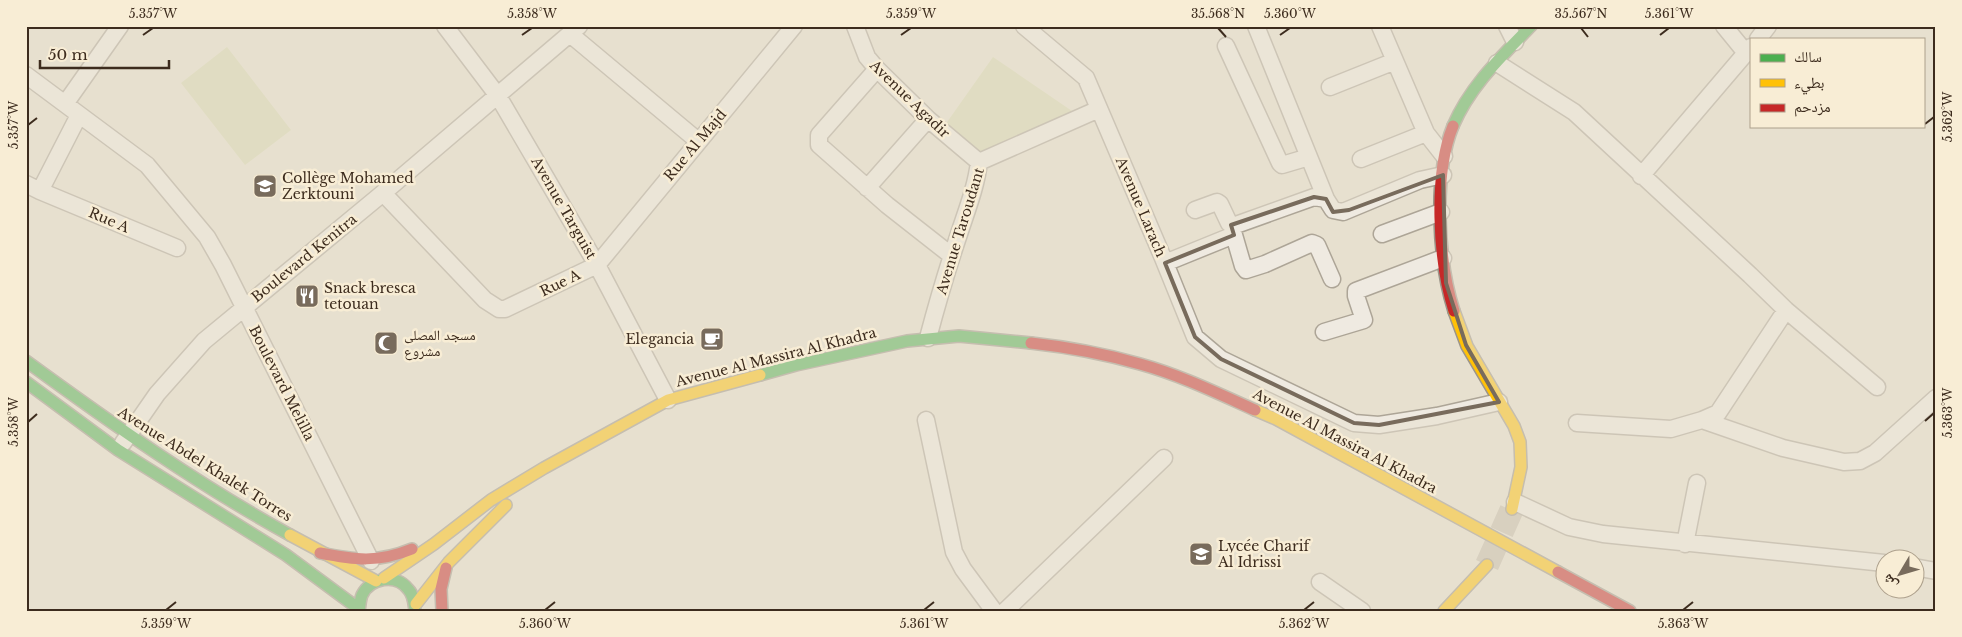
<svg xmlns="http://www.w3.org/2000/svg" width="1962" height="637" font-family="'Libre Baskerville','Noto Naskh Arabic',serif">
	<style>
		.green { fill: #d8d8b1 }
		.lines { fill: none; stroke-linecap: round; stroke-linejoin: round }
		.secondary-tunnel { stroke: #c5bcac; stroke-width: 24; stroke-dasharray: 24 12; stroke-linecap: butt }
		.street-casing { stroke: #ada597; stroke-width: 19 }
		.fast-casing { stroke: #9c9488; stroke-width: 14 }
		.slow-casing { stroke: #9c9488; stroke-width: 14 }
		.jam-casing { stroke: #9c9488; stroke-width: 14 }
		.street { stroke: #efeae1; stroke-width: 16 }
		.fast { stroke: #4caf50; stroke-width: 11 }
		.slow { stroke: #ffc107; stroke-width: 11 }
		.jam { stroke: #c62828; stroke-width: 11 }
		.marked { fill: none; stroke: #786b5c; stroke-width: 4; stroke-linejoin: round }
		.ticks { fill: none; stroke: #3d2c1e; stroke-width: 2 }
		.labels { text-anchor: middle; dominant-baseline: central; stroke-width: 5; stroke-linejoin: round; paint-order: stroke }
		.street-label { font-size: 14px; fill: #3d2c1e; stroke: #f8edd5 }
		.poi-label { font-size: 14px; fill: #3d2c1e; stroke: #f8edd5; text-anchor: start }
		.neatline { fill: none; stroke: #3d2c1e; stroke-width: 2 }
		.ticks-label { font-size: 12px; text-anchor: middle; fill: #3d2c1e }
	</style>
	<rect width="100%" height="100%" fill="#e7e0cf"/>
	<path class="green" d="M 227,47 L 291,130 L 245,165 L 181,83 Z
		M 993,57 L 1072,111 L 978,154 L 945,125 Z"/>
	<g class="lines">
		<path class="secondary-tunnel" d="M 1487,565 L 1512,509"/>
		<g class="street-casing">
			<path id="street" d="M 445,26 L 498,96 L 597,265 L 668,400
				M 855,26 L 867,57 L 877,69 L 928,119 L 979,162
				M 1024,26 L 1086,78 L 1163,258 L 1195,337 L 1221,359 L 1354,423 L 1379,425 L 1437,416 L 1499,402
				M 1256,26 L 1326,199
				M 1380,26 L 1426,133 L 1444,156
				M 1507,26 L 1515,42
				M 1724,26 L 1746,53
				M 570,34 L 698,141
				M 1758,39 L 1768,26
				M 1226,46 L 1280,163 L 1282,165 L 1309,157
				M 1497,63 L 1574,112 L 1750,275 L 1786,310 L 1877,387
				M 877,69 L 819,135 L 819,145 L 887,205 L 952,256
				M 26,75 L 147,165 L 207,237 L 223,265 L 371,561
				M 1330,87 L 1395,61
				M 65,104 L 120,26
				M 1361,159 L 1426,133
				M 1641,176 L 1751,47
				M 26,184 L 40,191 L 177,248
				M 867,188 L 928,119
				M 40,191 L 79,115
				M 383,193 L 485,300 L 499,309 L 505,309 L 597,265 L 794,26
				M 1195,210 L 1217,202 L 1220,204 L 1229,223 L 1233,226 L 1314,197 L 1326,199 L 1333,210 L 1343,212 L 1420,180 L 1443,175
				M 1382,234 L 1441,212
				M 1165,263 L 1234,235 L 1243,266 L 1246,270 L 1265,264 L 1312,243 L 1317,245 L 1332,279
				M 1324,332 L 1364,320 L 1356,296 L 1356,291 L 1443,258
				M 928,338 C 937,304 947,270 958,237 C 966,212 976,188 979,162 L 1099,109
				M 926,420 L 954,552 L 963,569 L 994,611
				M 1702,420 L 1783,448 L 1844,462 L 1860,461 L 1875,453 L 1936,398
				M 1577,423 L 1671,429 L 1702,420 L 1718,413 L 1786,310
				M 123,443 L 157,394 L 204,341 L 383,193 L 579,26
				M 1515,502 L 1569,527 L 1603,534 L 1884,563
				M 1685,544 L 1697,483
				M 1914,567 L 1936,571
				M 1320,582 L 1362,611
				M 1005,611 L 1164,458"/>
		</g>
		<g class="fast-casing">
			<path id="fast" d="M 1453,126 C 1470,86 1501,57 1531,26
				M 26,361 C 111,423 197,484 290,535
				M 760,375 L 796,365 L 907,341 L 959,336 L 1031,343
				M 26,382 L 118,450 L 286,555 L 359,609
				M 359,611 C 360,606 360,600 362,595 C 370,578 396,573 408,589 C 414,595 414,603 415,611"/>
		</g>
		<g class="slow-casing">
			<path id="slow" d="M 1454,311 L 1467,346 L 1514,426 L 1520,442 L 1521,467 L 1512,509
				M 1255,410 L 1276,419 L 1558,572
				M 290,535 L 376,581
				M 384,578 L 434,544 L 491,500 L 544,468 L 668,400 L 760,375
				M 416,604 L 449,562 L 506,505
				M 1444,611 L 1487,565"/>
		</g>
		<g class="jam-casing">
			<path id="jam" d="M 1453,126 C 1433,175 1438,261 1454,311
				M 1031,343 C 1068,347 1105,354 1140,364 C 1180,375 1217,393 1255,410
				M 320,553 C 355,560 378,563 412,549
				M 1558,572 L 1630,611
				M 442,611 L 441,589 L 446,568"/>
		</g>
		<use href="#street" class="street"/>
		<use href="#fast" class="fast"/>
		<use href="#slow" class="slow"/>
		<use href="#jam" class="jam"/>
	</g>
	<path d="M0 0H1962V637H0ZM 1443,175 L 1446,283 L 1466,345 L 1499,402 L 1379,425 L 1354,423 L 1221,359 L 1195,337 L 1165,263 L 1234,235 L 1231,225 L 1314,197 L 1326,199 L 1333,212 L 1349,210 Z" fill="#e7e0cf" fill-opacity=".55" fill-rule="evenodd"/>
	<path class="marked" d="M 1443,175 L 1446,283 L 1466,345 L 1499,402 L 1379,425 L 1354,423 L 1221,359 L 1195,337 L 1165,263 L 1234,235 L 1231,225 L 1314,197 L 1326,199 L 1333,212 L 1349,210 Z"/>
	<path class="ticks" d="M 1218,28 L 1226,37M 1581,28 L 1588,37M 143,35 L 153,28M 522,35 L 532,28M 901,35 L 911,28M 1280,35 L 1290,28M 1660,35 L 1669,28M 1925,124 L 1934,117M 28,125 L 37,118M 1925,421 L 1934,413M 28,422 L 37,414M 166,610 L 176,602M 545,610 L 555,602M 924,610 L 934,602M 1304,610 L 1314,602M 1683,610 L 1693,602"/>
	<defs>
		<g id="school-square" transform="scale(1.25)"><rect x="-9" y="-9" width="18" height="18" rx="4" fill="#786b5c" stroke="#f8edd5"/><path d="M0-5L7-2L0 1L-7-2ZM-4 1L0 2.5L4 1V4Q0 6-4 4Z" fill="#fff"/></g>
		<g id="restaurant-square" transform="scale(1.25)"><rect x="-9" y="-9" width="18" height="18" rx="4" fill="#786b5c" stroke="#f8edd5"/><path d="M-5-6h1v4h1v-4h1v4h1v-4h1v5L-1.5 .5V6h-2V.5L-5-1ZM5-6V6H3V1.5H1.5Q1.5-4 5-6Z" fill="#fff"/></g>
		<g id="cafe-square" transform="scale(1.25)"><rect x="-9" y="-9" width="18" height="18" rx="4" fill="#786b5c" stroke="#f8edd5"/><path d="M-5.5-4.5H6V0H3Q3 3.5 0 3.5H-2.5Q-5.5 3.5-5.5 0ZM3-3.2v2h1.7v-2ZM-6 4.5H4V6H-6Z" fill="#fff"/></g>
		<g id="mosque-square" transform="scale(1.25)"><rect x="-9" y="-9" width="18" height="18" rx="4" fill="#786b5c" stroke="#f8edd5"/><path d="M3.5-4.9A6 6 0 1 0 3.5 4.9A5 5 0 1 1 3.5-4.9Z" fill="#fff"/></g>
	</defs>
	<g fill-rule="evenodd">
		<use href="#school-square" x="265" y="186"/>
		<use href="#restaurant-square" x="307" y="296"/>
		<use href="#cafe-square" x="712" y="339"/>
		<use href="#mosque-square" x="386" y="343"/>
		<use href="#school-square" x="1201" y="554"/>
	</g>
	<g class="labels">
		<g class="street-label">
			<text transform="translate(910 99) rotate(44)">Avenue Agadir</text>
			<text transform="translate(695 145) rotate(-50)">Rue Al Majd</text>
			<text transform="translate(1141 207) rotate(67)">Avenue Larach</text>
			<text transform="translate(564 208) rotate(60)">Avenue Targuist</text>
			<text transform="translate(109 220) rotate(23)">Rue A</text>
			<text transform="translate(960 231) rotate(-73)">Avenue Taroudant</text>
			<text transform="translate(304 258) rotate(-39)">Boulevard Kenitra</text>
			<text transform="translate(560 283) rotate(-26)">Rue A</text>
			<text transform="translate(776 357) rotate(-14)">Avenue Al Massira Al Khadra</text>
			<text transform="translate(282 383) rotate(63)">Boulevard Melilla</text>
			<text transform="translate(1345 441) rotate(28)">Avenue Al Massira Al Khadra</text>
			<text transform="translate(205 464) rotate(32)">Avenue Abdel Khalek Torres</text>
		</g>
		<g class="poi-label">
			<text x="282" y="178">Collège Mohamed<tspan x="282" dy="16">Zerktouni</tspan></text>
			<text x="324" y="288">Snack bresca<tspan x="324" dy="16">tetouan</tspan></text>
			<text x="404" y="335">مسجد المصلى<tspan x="404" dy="16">مشروع</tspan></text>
			<text x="694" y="339" text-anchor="end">Elegancia</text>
			<text x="1218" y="546">Lycée Charif<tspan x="1218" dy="16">Al Idrissi</tspan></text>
		</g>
	</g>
	<rect width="1962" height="637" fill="none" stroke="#f8edd5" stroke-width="55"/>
	<rect x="1750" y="38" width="175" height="90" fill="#f8edd5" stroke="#ada08c"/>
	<rect x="1760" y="54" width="25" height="8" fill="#4caf50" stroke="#ada08c"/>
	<text x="1794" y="62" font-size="15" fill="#3d2c1e">سالك</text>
	<rect x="1760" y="79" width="25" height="8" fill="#ffc107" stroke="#ada08c"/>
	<text x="1794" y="88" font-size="15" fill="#3d2c1e">بطيء</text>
	<rect x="1760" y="104" width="25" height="8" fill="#c62828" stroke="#ada08c"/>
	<text x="1794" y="112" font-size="15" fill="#3d2c1e">مزدحم</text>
	<g transform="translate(1900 574) rotate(232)"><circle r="24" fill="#f8edd5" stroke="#ada08c"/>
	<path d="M0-4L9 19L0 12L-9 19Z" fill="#786b5c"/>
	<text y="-8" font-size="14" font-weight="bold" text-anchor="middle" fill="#3d2c1e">ش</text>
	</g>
	<path d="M40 60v8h129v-8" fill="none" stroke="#3d2c1e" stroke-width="2.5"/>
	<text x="48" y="60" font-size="15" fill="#3d2c1e" stroke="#f8edd5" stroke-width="4" paint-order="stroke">50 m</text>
	<rect x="28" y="28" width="1906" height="582" class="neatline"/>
	<g class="ticks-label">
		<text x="153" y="18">5.357°W</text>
		<text x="532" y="18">5.358°W</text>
		<text x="911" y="18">5.359°W</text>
		<text x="1218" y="18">35.568°N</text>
		<text x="1290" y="18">5.360°W</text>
		<text x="1581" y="18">35.567°N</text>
		<text x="1669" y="18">5.361°W</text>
		<text transform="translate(1948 117) rotate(-90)" y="4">5.362°W</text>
		<text transform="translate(14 125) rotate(-90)" y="4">5.357°W</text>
		<text transform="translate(1948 413) rotate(-90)" y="4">5.363°W</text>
		<text transform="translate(14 422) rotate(-90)" y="4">5.358°W</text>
		<text x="166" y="628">5.359°W</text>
		<text x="545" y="628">5.360°W</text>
		<text x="924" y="628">5.361°W</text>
		<text x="1304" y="628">5.362°W</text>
		<text x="1683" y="628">5.363°W</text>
	</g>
</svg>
